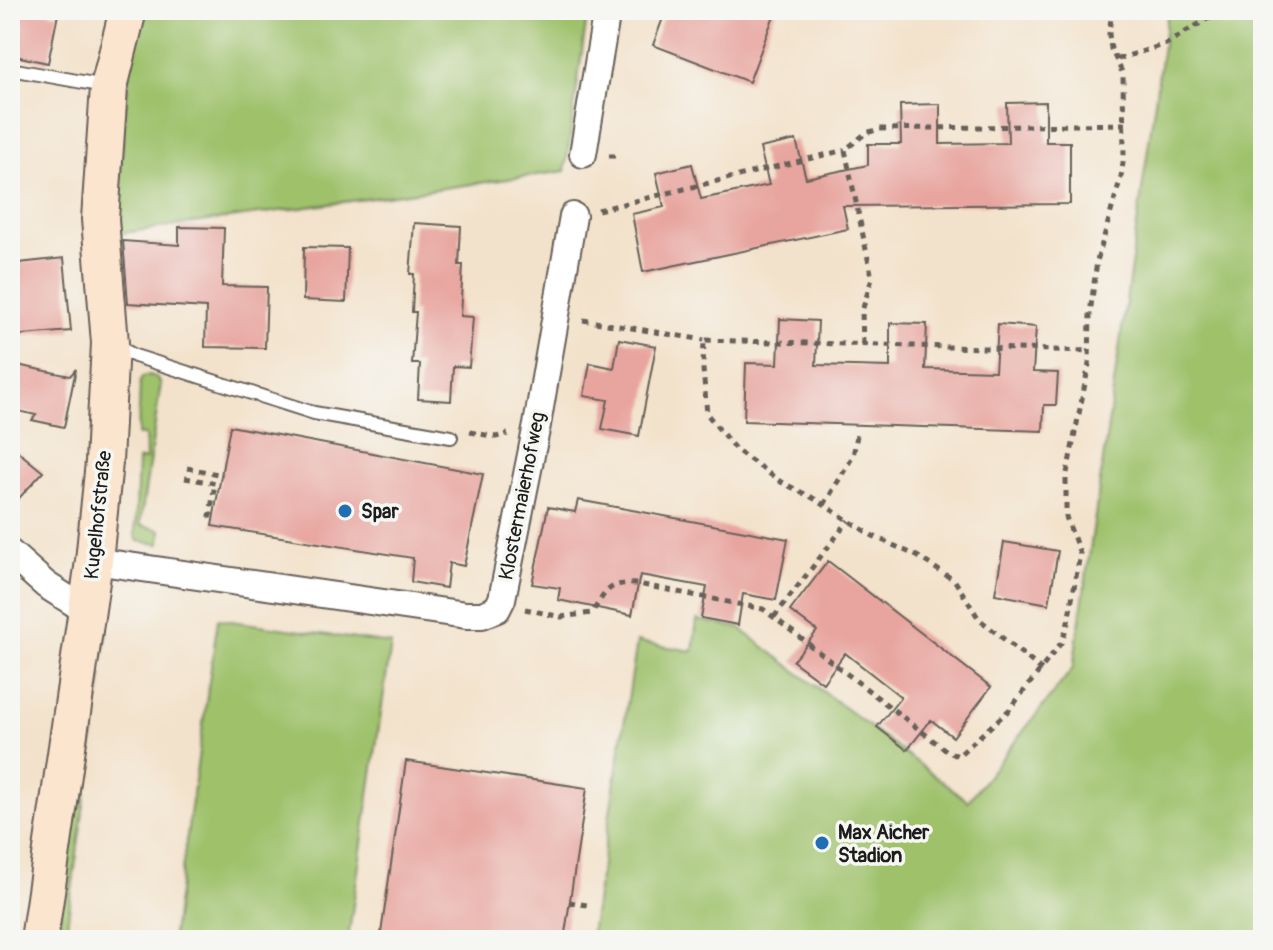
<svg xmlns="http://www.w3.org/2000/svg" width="1273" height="950" font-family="Pangolin,sans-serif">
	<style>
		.green { fill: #9ec16b; stroke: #5d6e44; stroke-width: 2 }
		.building { fill: #e8a59f }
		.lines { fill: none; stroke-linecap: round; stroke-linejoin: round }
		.lane-casing { stroke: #676159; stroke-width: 16 }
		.street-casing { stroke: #676159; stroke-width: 30 }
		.secondary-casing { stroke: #676159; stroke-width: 40 }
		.path { stroke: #676159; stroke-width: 5; stroke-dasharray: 6 6; stroke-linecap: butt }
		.lane { stroke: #fff; stroke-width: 12 }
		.street { stroke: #fff; stroke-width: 26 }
		.secondary { stroke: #fce5cf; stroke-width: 36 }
		.poi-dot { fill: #1f6fb2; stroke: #f6f6f2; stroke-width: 3 }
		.labels { text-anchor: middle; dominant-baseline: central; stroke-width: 7; stroke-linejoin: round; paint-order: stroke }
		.street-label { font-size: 20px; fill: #1c1c1c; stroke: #f6f6f2 }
		.poi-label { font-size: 20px; font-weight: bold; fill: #1c1c1c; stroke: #f6f6f2; text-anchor: start }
	</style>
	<rect width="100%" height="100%" fill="#f6f6f2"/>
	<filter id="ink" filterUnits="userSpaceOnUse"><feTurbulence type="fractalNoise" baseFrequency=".0125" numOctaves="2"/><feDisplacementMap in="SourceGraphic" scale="16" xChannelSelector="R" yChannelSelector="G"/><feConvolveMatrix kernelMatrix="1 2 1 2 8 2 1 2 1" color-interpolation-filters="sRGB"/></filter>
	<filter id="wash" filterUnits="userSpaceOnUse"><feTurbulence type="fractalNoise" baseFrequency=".006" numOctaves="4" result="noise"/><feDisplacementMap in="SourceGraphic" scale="32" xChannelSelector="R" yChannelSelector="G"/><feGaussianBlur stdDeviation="1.8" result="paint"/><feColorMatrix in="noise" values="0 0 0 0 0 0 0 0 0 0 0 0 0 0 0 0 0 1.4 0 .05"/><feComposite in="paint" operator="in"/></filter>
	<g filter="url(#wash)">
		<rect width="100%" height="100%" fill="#f3e2cb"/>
		<path class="green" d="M 143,10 L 588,10 L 565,171 L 115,234 L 129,71 Z
			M 1168,10 L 1263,10 L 1263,940 L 590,940 L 637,642 L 693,651 L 697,620 L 739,628 L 968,801 L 1073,668 Z
			M 149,375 L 156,377 L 161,384 L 140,525 L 161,530 L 160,544 L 138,541 L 135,536 L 138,460 L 146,459 L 145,435 L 138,435 L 140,382 L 142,377 Z
			M 113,589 L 103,658 L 95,657 L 103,602 Z
			M 218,619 L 391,644 L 348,940 L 172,940 Z
			M 93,674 L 102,675 L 65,940 L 57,940 Z"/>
		<g id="blocks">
			<path class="building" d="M 10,10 L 36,10 L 58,14 L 48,63 L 10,55 Z
				M 666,10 L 776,10 L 749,82 L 653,45 Z
				M 1046,102 L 1046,142 L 1070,142 L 1070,204 L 843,206 L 848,229 L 643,272 L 632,214 L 664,207 L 656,173 L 692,164 L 701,199 L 769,185 L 760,148 L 796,140 L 806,178 L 868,165 L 868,144 L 901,144 L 900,105 L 940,104 L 940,144 L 1008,143 L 1007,103 Z
				M 414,223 L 461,226 L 459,265 L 463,265 L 460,316 L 473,317 L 469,367 L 453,366 L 451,401 L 418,399 L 420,364 L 412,364 L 416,312 L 412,312 L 414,274 L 410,274 Z
				M 179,227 L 224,228 L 222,286 L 267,287 L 265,348 L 205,347 L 206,308 L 128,303 L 123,241 L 179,245 Z
				M 304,247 L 348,248 L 346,302 L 303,300 Z
				M 64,258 L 71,331 L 10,336 L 10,264 Z
				M 780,319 L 818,321 L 816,365 L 890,367 L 890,323 L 927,324 L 925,369 L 995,371 L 998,324 L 1036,327 L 1033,372 L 1058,373 L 1056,405 L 1044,405 L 1043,431 L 744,421 L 746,363 L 778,364 Z
				M 619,339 L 656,346 L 639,436 L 602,429 L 608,400 L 584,396 L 590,363 L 614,368 Z
				M 17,365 L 70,376 L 76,369 L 64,427 L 32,420 L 36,415 L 10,409 Z
				M 230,426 L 483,474 L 464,566 L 449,563 L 446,588 L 411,582 L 413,558 L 212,526 Z
				M 10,445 L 43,472 L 10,508 Z
				M 578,500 L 788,539 L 776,600 L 743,594 L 738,625 L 701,618 L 707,587 L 640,575 L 632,615 L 558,600 L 560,588 L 532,584 L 548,507 L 575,512 Z
				M 1004,542 L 1058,551 L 1049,604 L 995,594 Z
				M 828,561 L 991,687 L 953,737 L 931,720 L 907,750 L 877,727 L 901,697 L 845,653 L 823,683 L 793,661 L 817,631 L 790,611 Z
				M 406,761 L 587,788 L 564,940 L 380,940 Z"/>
		</g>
	</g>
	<g filter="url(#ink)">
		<use href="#blocks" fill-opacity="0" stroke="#676159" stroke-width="2"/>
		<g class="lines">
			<g class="lane-casing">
				<path id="lane" d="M 10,69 L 105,86
					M 116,346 L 135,356 L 314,413 L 451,437
					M 10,937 L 14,940"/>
			</g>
			<g class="street-casing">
				<path id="street" d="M 583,154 L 607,10
					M 10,553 L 46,585 L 87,611
					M 94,561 L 466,615 L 482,615 L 497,609 L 502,599 L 537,425 L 573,216"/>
			</g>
			<g class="secondary-casing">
				<path id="secondary" d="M 39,940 L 94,561 L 104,462 L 110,343 L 100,219 L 109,87 L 128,10"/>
			</g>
			<path class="path" d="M 1118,59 L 1166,44 L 1222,10
				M 609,156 L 620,156
				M 598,210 L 845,150
				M 583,320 L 704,340
				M 863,344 L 862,311 L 872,278 L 845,150 L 866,133 L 880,129 L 1125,124
				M 470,432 L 496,437 L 508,434
				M 187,468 L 223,475
				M 185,478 L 215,483 L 210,516 L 213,517
				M 824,505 L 853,456 L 858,430
				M 525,609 L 561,617 L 592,613 C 607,589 609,582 638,584 L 763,609 L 947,751 L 958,756 L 1010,709 L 1061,643 L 1067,628 L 1080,554 L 1066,517 L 1066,478 L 1089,364 L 1090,314 L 1097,261 L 1121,177 L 1124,156 L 1123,74 L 1111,49 L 1109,34 L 1112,10
				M 774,617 L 849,520
				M 1042,670 L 979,619 L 955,581 L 917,556 L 873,536 L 813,498 L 781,482 L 735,449 L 707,414 L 703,369 L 704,340 L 1089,351
				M 569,902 L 587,905"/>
			<use href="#lane" class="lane"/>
			<use href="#street" class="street"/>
			<use href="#secondary" class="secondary"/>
		</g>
	</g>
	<g class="poi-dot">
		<circle cx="345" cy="511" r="8"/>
		<circle cx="822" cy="843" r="8"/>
	</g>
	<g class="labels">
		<g class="street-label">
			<text transform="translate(522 496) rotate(-79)">Klostermaierhofweg</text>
			<text transform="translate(98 515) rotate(-84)">Kugelhofstraße</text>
		</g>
		<g class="poi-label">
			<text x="361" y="511">Spar</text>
			<text x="838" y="832">Max Aicher<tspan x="838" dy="23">Stadion</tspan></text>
		</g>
	</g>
	<rect width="1273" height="950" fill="none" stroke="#f6f6f2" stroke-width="40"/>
</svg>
